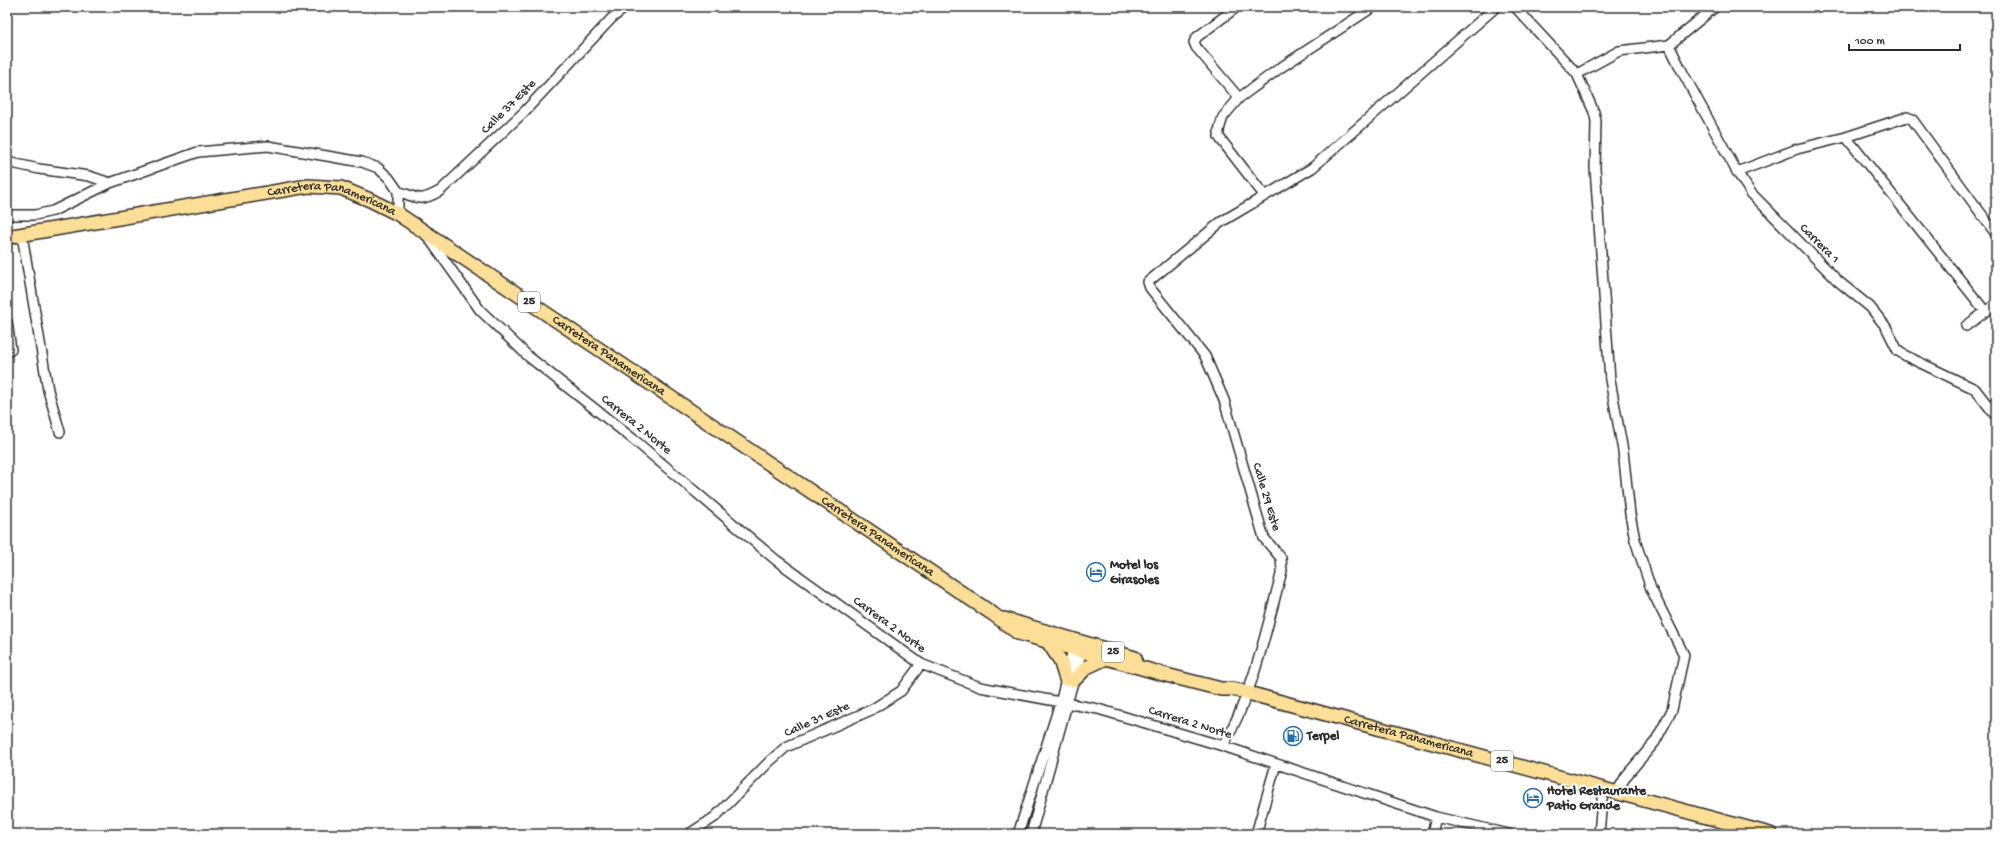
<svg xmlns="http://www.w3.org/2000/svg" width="2003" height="841" font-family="'Gochi Hand',sans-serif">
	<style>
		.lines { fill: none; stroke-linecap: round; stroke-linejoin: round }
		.minor-casing { stroke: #2b2b2b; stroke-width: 12 }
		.highway-casing { stroke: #2b2b2b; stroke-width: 16 }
		.minor { stroke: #fff; stroke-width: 9 }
		.highway { stroke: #fcde96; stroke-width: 13 }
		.labels { text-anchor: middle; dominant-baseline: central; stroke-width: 4; stroke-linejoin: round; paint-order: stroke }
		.shield { fill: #fff; stroke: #6b6b6b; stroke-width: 1 }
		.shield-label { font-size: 12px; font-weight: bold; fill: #2b2b2b }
		.street-label { font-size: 13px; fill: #2b2b2b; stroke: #fff }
		.poi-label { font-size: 13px; font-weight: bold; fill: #2b2b2b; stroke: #fff; text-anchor: start }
	</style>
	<rect width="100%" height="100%" fill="#fff"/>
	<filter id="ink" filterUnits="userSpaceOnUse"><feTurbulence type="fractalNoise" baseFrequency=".025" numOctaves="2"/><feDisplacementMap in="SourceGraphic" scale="8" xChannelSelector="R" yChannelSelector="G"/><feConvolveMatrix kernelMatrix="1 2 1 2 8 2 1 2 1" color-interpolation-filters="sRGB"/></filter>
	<g filter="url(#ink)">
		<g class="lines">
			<g class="minor-casing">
				<path id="minor" d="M 1237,7 L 1197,37 L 1194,42 L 1196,47 L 1239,98
					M 1515,7 L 1577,74 L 1594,112 L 1596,121 L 1595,168 L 1610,380 L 1623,451 L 1630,514 L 1635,540 L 1651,589 L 1684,655 L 1672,710 L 1655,742 L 1626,776 L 1617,792
					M 1669,45 L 1683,73 L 1737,172 L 1751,193 L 1838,281 L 1870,307 L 1886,327 L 1898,351 L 1906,356 L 1975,389 L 1996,416
					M 1577,74 L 1619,51 L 1669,45 L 1715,7
					M 1846,137 L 1985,311
					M 7,162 L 39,169 L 89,176 L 110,183
					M 1737,172 L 1797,149 L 1846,137 L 1907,117 L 1912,119 L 1996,234
					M 398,191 C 419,199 420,202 440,191 L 524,112 L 612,18 L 626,7
					M 1264,195 L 1219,137 L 1219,130 L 1223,117 L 1239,98 L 1280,68 L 1373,7
					M 7,215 L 35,215 L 53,211 L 110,183 L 198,152 L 268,146 L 362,162 L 378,168 L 389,178 L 398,191 L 398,214
					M 22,235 L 48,390 L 60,432
					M 428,237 L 480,310 L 529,357 L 633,439 L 776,560 L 921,664 L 980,687 L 1098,709 L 1223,746 L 1436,817 L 1509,834
					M 7,321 L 11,350
					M 1966,326 L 1996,304
					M 1223,746 C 1254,692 1266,630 1282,571 L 1281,558 L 1264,538 L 1224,400 L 1205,356 L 1150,288 L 1148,282 L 1221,222 L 1312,168 L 1496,7
					M 689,834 L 715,817 L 770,761 L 786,747 L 871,710 L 901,691 L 921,664
					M 1018,834 L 1061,700 L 1074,644
					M 1031,834 L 1083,646
					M 1256,834 L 1276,764
					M 1432,834 L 1436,817
					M 1599,834 L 1603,789"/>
			</g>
			<g class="highway-casing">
				<g id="highway">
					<path id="s1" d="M 7,237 L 308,186 L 341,188 L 370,200 L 398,214 L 993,614 L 1018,633 L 1170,676 L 1221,689 L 1233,689 L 1770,834"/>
					<path d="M 1004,619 L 1135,658"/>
					<path d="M 1048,642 L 1060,660 L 1066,679"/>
					<path d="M 1074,680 L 1087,667 L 1104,659"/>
				</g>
			</g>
			<use href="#minor" class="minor"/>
			<use href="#highway" class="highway"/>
		</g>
	</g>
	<defs>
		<g id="hotel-ring" transform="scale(1)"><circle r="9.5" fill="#fff" stroke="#1f6fb2" stroke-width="1.5"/><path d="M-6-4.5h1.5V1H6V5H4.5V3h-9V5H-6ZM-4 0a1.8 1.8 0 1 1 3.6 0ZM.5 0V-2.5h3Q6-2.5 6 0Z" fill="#1f6fb2"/></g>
		<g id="fuel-ring" transform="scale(1)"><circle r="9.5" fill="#fff" stroke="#1f6fb2" stroke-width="1.5"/><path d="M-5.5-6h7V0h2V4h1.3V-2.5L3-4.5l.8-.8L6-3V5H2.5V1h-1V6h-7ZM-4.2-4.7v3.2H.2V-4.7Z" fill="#1f6fb2"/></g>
	</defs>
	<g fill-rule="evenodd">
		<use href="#hotel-ring" x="1096" y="572"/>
		<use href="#fuel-ring" x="1293" y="736"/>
		<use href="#hotel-ring" x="1533" y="798"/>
	</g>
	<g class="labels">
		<g class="shield">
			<rect x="518" y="292" width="22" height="20" rx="3"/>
			<rect x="1102" y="642" width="22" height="20" rx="3"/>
			<rect x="1491" y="751" width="22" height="20" rx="3"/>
		</g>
		<g class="shield-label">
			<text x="529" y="302">25</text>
			<text x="1113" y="652">25</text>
			<text x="1502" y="761">25</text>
		</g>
		<g class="street-label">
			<text transform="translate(509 107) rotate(-45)">Calle 37 Este</text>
			<text stroke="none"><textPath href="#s1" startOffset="331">Carretera Panamericana</textPath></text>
			<text transform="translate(1819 244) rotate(45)">Carrera 1</text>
			<text stroke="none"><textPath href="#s1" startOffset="655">Carretera Panamericana</textPath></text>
			<text transform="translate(636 425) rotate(39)">Carrera 2 Norte</text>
			<text transform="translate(1266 497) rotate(73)">Calle 29 Este</text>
			<text stroke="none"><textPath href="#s1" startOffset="979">Carretera Panamericana</textPath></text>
			<text transform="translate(889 625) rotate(36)">Carrera 2 Norte</text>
			<text transform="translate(817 720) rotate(-24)">Calle 31 Este</text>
			<text transform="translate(1190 723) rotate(17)">Carrera 2 Norte</text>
			<text stroke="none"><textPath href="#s1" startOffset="1554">Carretera Panamericana</textPath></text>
		</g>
		<g class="poi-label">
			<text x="1110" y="565">Motel los<tspan x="1110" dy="15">Girasoles</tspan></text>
			<text x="1307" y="736">Terpel</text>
			<text x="1547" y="791">Hotel Restaurante<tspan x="1547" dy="15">Patio Grande</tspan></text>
		</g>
	</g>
	<rect width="2003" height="841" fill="none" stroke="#fff" stroke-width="24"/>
	<rect x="12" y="12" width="1979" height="817" fill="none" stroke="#2b2b2b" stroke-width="1.5" filter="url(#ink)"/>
	<path d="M1849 44v6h111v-6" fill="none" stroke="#2b2b2b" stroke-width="2"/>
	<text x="1855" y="44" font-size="12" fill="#2b2b2b" stroke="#ffffff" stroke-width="3" paint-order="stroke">100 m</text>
</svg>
